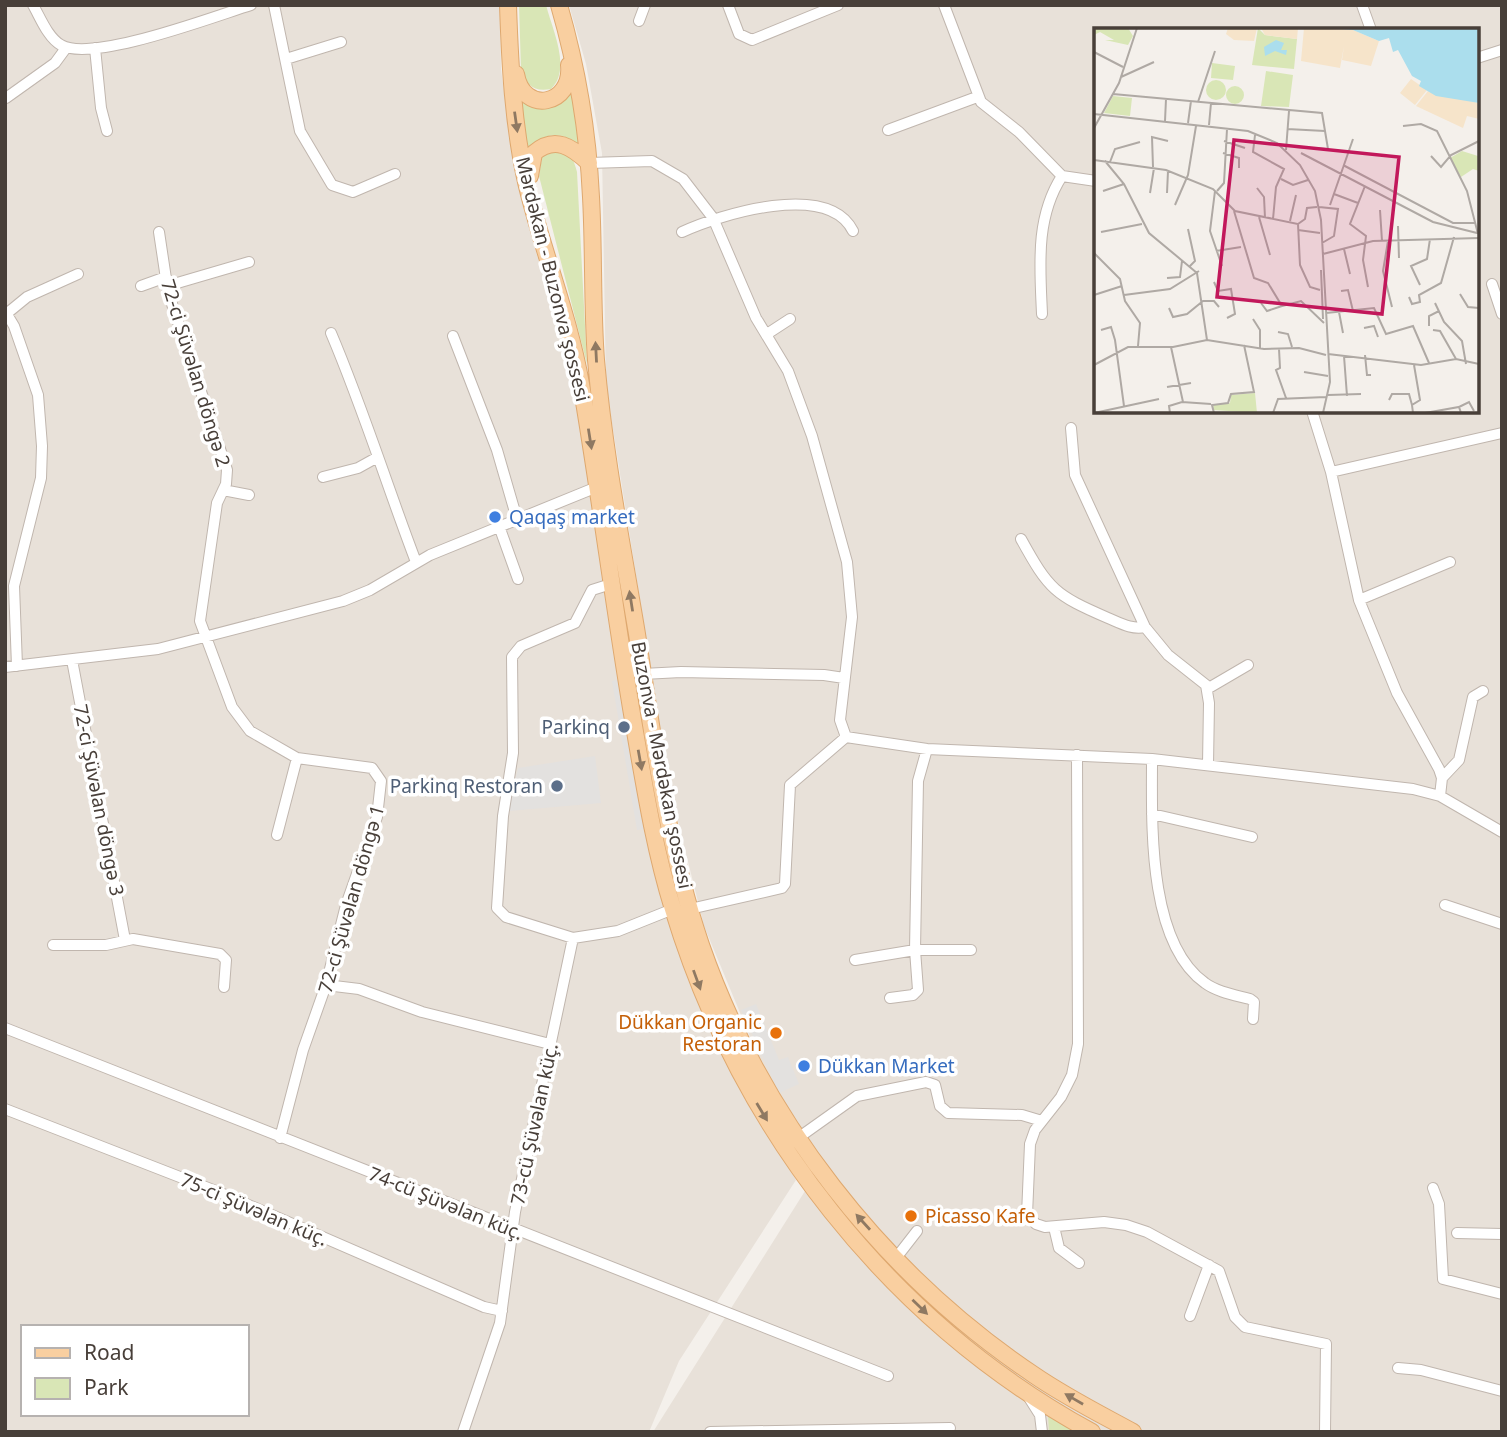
<svg xmlns="http://www.w3.org/2000/svg" width="1507" height="1437" font-family="'Noto Sans',sans-serif">
	<style>
		.residential { fill: #e8e1d9; fill-rule: evenodd }
		.green { fill: #d9e6b6 }
		.parking { fill: #e3e1df }
		.lines { fill: none; stroke-linecap: round; stroke-linejoin: round }
		.street-casing { stroke: #c0b6ae; stroke-width: 12 }
		.primary-casing { stroke: #dea86f; stroke-width: 18 }
		.street { stroke: #fff; stroke-width: 10 }
		.primary { stroke: #f9cfa0; stroke-width: 16 }
		.oneway { fill: #8f7962 }
		.shop-dot { fill: #3f7fe0; stroke: #fff; stroke-width: 2.5 }
		.service-dot { fill: #5c6f8a; stroke: #fff; stroke-width: 2.5 }
		.food-dot { fill: #e8710a; stroke: #fff; stroke-width: 2.5 }
		.labels { text-anchor: middle; dominant-baseline: central; stroke-width: 7; stroke-linejoin: round; paint-order: stroke }
		.street-label { font-size: 19px; fill: #483f39; stroke: #fff }
		.shop-label { font-size: 19px; fill: #366cbe; stroke: #fff; text-anchor: start }
		.service-label { font-size: 19px; fill: #4e5e75; stroke: #fff; text-anchor: end }
		.food-label { font-size: 19px; fill: #c56008; stroke: #fff; text-anchor: end }
		.inset-road { fill: none; stroke: #afa9a4; stroke-width: 2 }
		.view { fill: #c2185b; fill-opacity: 0.15; stroke: #c2185b; stroke-width: 3.5 }
		.inset-edge { fill: none; stroke: #483f39; stroke-width: 3.5 }
	</style>
	<rect width="100%" height="100%" fill="#f4f0eb"/>
	<path class="residential" d="M 5,5 L 500,5 L 501,69 L 514,166 L 536,252 L 569,360 L 678,945 L 703,1012 L 735,1079 L 796,1180 L 679,1361 L 649,1432 L 5,1432 ZM 23,1327 L 247,1327 L 247,1414 L 23,1414 Z
		M 569,5 L 1502,5 L 1502,1432 L 653,1432 L 822,1164 L 782,1102 L 758,1056 L 704,926 L 669,785 L 606,385 L 602,153 L 586,64 ZM 1096,30 L 1477,30 L 1477,411 L 1096,411 Z"/>
	<path class="green" d="M 519,5 L 546,5 C 552,29 572,69 551,89 C 534,92 527,86 521,70 Z
		M 572,89 L 579,145 C 561,130 542,133 527,150 L 520,96 Z
		M 558,150 C 571,153 574,160 577,172 L 587,364 L 539,176 L 542,157 Z
		M 1048,1415 L 1077,1432 L 1049,1432 Z"/>
	<path class="parking" d="M 620,679 L 645,829 L 637,830 L 612,681 Z
		M 595,756 L 601,803 L 509,811 L 518,768 Z
		M 756,1004 L 779,1060 L 788,1057 L 799,1084 L 779,1093 L 741,1010 Z"/>
	<g class="lines">
		<g class="street-casing">
			<path id="street" d="M 33,5 C 40,17 48,38 61,45 C 92,63 215,16 251,5
				M 274,5 L 300,131 L 332,185 L 353,192 L 395,174
				M 728,5 L 739,34 L 752,40 L 838,5
				M 944,5 L 981,102 L 1019,132 L 1062,176 L 1096,181
				M 1362,5 L 1371,30
				M 639,21 L 645,5
				M 95,48 L 101,108 L 107,131
				M 1477,58 L 1502,50
				M 286,59 L 341,42
				M 6,98 L 55,63 L 66,48
				M 888,130 L 977,97
				M 589,163 L 652,161 L 683,179 L 713,218 L 756,318 L 788,371 L 812,436 L 847,562 L 852,617 L 840,720 L 846,737 L 927,749 L 1152,759 L 1413,789 L 1440,796 L 1502,832
				M 159,232 L 168,292 L 227,470 L 226,484 L 217,503 L 200,621 L 232,707 L 250,731 L 297,758 L 372,768 L 381,781 L 377,817 L 346,905 L 326,985 L 303,1050 L 280,1138
				M 682,232 C 721,214 828,181 853,231
				M 1492,284 L 1502,314
				M 141,286 L 166,277
				M 167,286 L 249,262
				M 5,311 L 14,326 L 38,395 L 42,446 L 41,478 L 14,586 L 17,666
				M 1042,314 C 1040,266 1035,218 1062,176
				M 5,315 L 27,297 L 78,274
				M 331,333 C 363,408 387,486 416,562
				M 767,334 L 790,319
				M 453,336 L 497,450 L 517,519
				M 1312,411 L 1331,472 L 1359,600 L 1397,693 L 1439,769 L 1442,778 L 1440,796
				M 1071,428 L 1075,475 L 1145,627 L 1168,655 L 1206,685 L 1209,703 L 1208,765
				M 1331,472 L 1502,433
				M 323,477 L 358,468 L 376,458
				M 223,490 L 249,495
				M 499,526 L 518,579
				M 1021,539 C 1049,590 1055,595 1108,618 C 1120,623 1132,630 1145,627
				M 611,584 L 592,590 L 575,623 L 521,646 L 512,657 L 513,753 L 503,816 L 497,908 L 506,917 L 573,938 L 618,931 L 673,909
				M 1359,600 L 1450,562
				M 72,660 L 125,940
				M 5,667 L 158,649 L 343,601 L 370,590 L 430,555 L 597,487
				M 643,674 L 681,672 L 824,675 L 844,678
				M 1207,689 L 1248,665
				M 1077,755 L 1078,1044 L 1072,1075 L 1061,1097 L 1035,1130 L 1030,1144 L 1027,1215 L 1036,1224 L 1045,1227 L 1104,1222 L 1126,1225 L 1147,1232 L 1219,1271 L 1235,1317 L 1245,1327 L 1326,1344 L 1325,1432
				M 1152,759 C 1152,822 1147,942 1205,983 C 1217,992 1235,995 1250,999 L 1254,1002 L 1253,1019
				M 1442,778 L 1459,760 L 1473,697 L 1483,691
				M 1152,814 L 1252,837
				M 277,835 L 297,758
				M 1445,905 L 1502,924
				M 690,909 L 782,888 L 785,884 L 790,785 L 846,737
				M 53,945 L 106,945 L 133,939 L 220,954 L 226,960 L 224,987
				M 855,960 L 915,950 L 971,950
				M 326,985 L 359,989 L 422,1012 L 550,1044
				M 890,998 L 913,995 L 918,990 L 915,950 L 918,781 L 927,749
				M 5,1028 L 888,1376
				M 5,1109 L 221,1193 L 484,1307 L 502,1311
				M 798,1138 L 857,1096 L 926,1082 L 935,1085 L 940,1106 L 948,1113 L 1022,1115 L 1042,1121
				M 1433,1188 L 1439,1204 L 1443,1279 L 1502,1294
				M 1054,1227 L 1059,1248 L 1079,1263
				M 1457,1233 L 1502,1234
				M 896,1258 L 917,1231
				M 1190,1316 L 1209,1265
				M 1398,1368 L 1421,1370 L 1502,1391
				M 1028,1396 L 1040,1415 L 1042,1432
				M 463,1432 L 500,1323 L 515,1212 L 573,938
				M 710,1432 L 950,1428"/>
		</g>
		<g class="primary-casing">
			<path id="primary" d="M 508,5 C 510,64 513,124 526,182 C 542,250 569,315 581,384 C 600,496 614,608 633,720 C 644,783 654,848 673,909 C 740,1130 889,1321 1092,1432
				M 559,5 C 577,67 588,133 591,197 C 594,252 592,306 596,360 C 604,452 622,544 637,634 C 653,738 667,845 701,945 C 761,1118 882,1273 1034,1375 C 1066,1397 1100,1414 1133,1432
				M 516,74 C 523,115 573,106 569,65
				M 530,176 L 534,153 C 555,135 572,147 589,163"/>
		</g>
		<use href="#street" class="street"/>
		<use href="#primary" class="primary"/>
	</g>
	<defs><path id="oneway-solid" d="M-6-.8H1V-3.2L6.5 0L1 3.2V.8H-6Z" transform="scale(1.75)"/></defs>
	<g class="oneway">
		<use href="#oneway-solid" transform="translate(516 122) rotate(82)"/>
		<use href="#oneway-solid" transform="translate(596 352) rotate(-93)"/>
		<use href="#oneway-solid" transform="translate(590 439) rotate(81)"/>
		<use href="#oneway-solid" transform="translate(631 601) rotate(-99)"/>
		<use href="#oneway-solid" transform="translate(640 760) rotate(80)"/>
		<use href="#oneway-solid" transform="translate(697 980) rotate(70)"/>
		<use href="#oneway-solid" transform="translate(762 1112) rotate(59)"/>
		<use href="#oneway-solid" transform="translate(863 1222) rotate(-132)"/>
		<use href="#oneway-solid" transform="translate(920 1307) rotate(44)"/>
		<use href="#oneway-solid" transform="translate(1074 1399) rotate(-150)"/>
	</g>
	<g class="shop-dot">
		<circle cx="495" cy="517" r="7"/>
		<circle cx="804" cy="1066" r="7"/>
	</g>
	<g class="service-dot">
		<circle cx="624" cy="727" r="7"/>
		<circle cx="557" cy="786" r="7"/>
	</g>
	<g class="food-dot">
		<circle cx="776" cy="1033" r="7"/>
		<circle cx="911" cy="1216" r="7"/>
	</g>
	<g class="labels">
		<g class="street-label">
			<text transform="translate(553 279) rotate(76)">Mərdəkan - Buzonva şossesi</text>
			<text transform="translate(196 373) rotate(73)">72-ci Şüvəlan döngə 2</text>
			<text transform="translate(662 765) rotate(79)">Buzonva - Mərdəkan şossesi</text>
			<text transform="translate(99 800) rotate(79)">72-ci Şüvəlan döngə 3</text>
			<text transform="translate(351 899) rotate(-74)">72-ci Şüvəlan döngə 1</text>
			<text transform="translate(534 1124) rotate(-78)">73-cü Şüvəlan küç.</text>
			<text transform="translate(446 1203) rotate(22)">74-cü Şüvəlan küç.</text>
			<text transform="translate(254 1209) rotate(23)">75-ci Şüvəlan küç.</text>
		</g>
		<g class="shop-label">
			<text x="509" y="517">Qaqaş market</text>
			<text x="818" y="1066">Dükkan Market</text>
		</g>
		<g class="service-label">
			<text x="610" y="727">Parkinq</text>
			<text x="543" y="786">Parkinq Restoran</text>
		</g>
		<g class="food-label">
			<text x="762" y="1022">Dükkan Organic<tspan x="762" dy="22">Restoran</tspan></text>
			<text x="925" y="1216" text-anchor="start">Picasso Kafe</text>
		</g>
	</g>
	<g transform="translate(1094 28)">
		<rect width="385" height="385" fill="#f4f0eb"/>
		<path d="M 0,0 L 34,0 L 39,8 L 34,17 L 11,12 L 20,12 L 6,4 L 0,7 ZM 164,0 L 171,7 L 203,11 L 200,41 L 158,37 ZM 118,35 L 141,38 L 139,52 L 117,50 ZM 172,43 L 199,47 L 195,79 L 167,78 ZM112 62a10 10 0 1 1 20 0a10 10 0 1 1-20 0ZM132 67a9 9 0 1 1 18 0a9 9 0 1 1-18 0ZM 19,68 L 38,70 L 36,88 L 10,85 ZM 368,123 L 384,128 L 385,143 L 379,141 L 367,149 L 356,130 ZM 161,365 L 163,385 L 120,382 L 119,377 L 136,375 L 137,367 Z" fill="#d9e6b6"/>
		<path d="M 134,0 L 163,0 L 160,13 L 140,12 L 132,6 ZM 167,0 L 204,0 L 203,11 L 171,7 ZM 210,0 L 259,2 L 285,13 L 277,38 L 248,32 L 250,18 L 246,40 L 207,33 ZM 317,51 L 333,62 L 321,77 L 306,65 ZM 334,63 L 385,75 L 385,91 L 373,88 L 369,100 L 322,78 Z" fill="#f6e4ca"/>
		<path d="M 236,0 L 385,0 L 385,75 L 342,68 L 325,58 L 327,53 L 318,48 L 304,22 L 299,24 L 295,10 L 285,13 L 259,2 ZM 182,12 L 190,15 L 187,22 L 193,22 L 192,27 L 181,23 L 171,28 L 170,19 Z" fill="#abdeed"/>
		<path class="inset-road" d="M 0,24 L 29,39M 27,49 L 60,34M 19,66 L 228,85 L 234,121 L 201,119M 104,74 L 121,23M 0,86 L 154,103 L 183,115 L 206,137 L 221,163 L 227,192 L 236,354 L 229,385M 71,93 L 72,71M 94,95 L 97,73M 115,97 L 117,75M 309,98 L 327,96 L 343,103 L 373,163 L 384,206M 0,100 L 25,55 L 43,0M 193,101 L 231,103M 161,107 L 159,124 L 190,141 L 182,159 L 179,191M 130,113 L 151,120M 192,122 L 195,83M 129,125 L 145,130 L 145,140M 207,125 L 339,194 L 383,205M 337,128 L 347,139 L 357,127 L 385,113M 0,132 L 72,142 L 119,161 L 141,183 L 204,196 L 206,237 L 216,259 L 226,262M 11,133 L 30,156 L 55,205 L 103,245 L 113,312M 16,134 L 21,121 L 46,114M 249,137 L 359,195 L 381,195M 59,139 L 58,109 L 74,113M 187,151 L 199,157 L 214,152M 271,158 L 256,196 L 272,208 L 269,232 L 274,259M 163,160 L 170,169 L 171,190M 9,163 L 30,156M 121,163 L 116,203 L 128,238M 123,163 L 130,155 L 133,101M 56,165 L 60,140M 73,165 L 74,143M 240,166 L 264,175M 81,177 L 94,147 L 102,98M 236,177 L 259,111M 225,179 L 244,181 L 240,208 L 228,215M 286,182 L 288,213M 140,183 L 160,250 L 174,255 L 188,278 L 207,273 L 230,295M 165,189 L 176,227M 196,193 L 202,167M 204,196 L 211,191 L 213,180 L 223,179M 304,198 L 305,230M 94,201 L 101,233 L 96,238M 204,202 L 226,205M 7,204 L 48,196M 294,213 L 289,243 L 298,279M 250,221 L 256,246M 122,223 L 147,219M 0,225 L 26,251 L 31,273 L 46,295 L 44,318M 229,226 L 279,213 L 385,210M 227,242 L 229,291M 73,250 L 86,249 L 88,233M 120,254 L 124,263 L 137,261 L 141,286 L 133,290M 326,257 L 317,238 L 333,231 L 336,211M 247,263 L 254,262 L 259,283M 366,266 L 374,279 L 385,280M 0,267 L 28,258M 30,267 L 76,261 L 105,243M 315,269 L 318,276 L 326,274 L 325,267 L 347,255 L 360,209M 167,275 L 173,283 L 188,278M 341,275 L 350,294 L 368,313 L 372,336M 75,280 L 79,289 L 93,286 L 109,273 L 120,273 L 125,279M 245,284 L 249,305M 232,285 L 280,280 L 292,306 L 319,298 L 335,335M 159,291 L 166,302 L 166,320M 335,298 L 335,288 L 345,283M 270,300 L 280,298 L 284,309M 7,302 L 17,299 L 21,312 L 30,378M 339,302 L 346,303 L 362,331M 184,304 L 194,306 L 198,319M 77,319 L 89,374M 185,321 L 186,340 L 182,342 L 192,370M 234,326 L 327,337 L 362,331 L 385,336M 271,327 L 273,347 L 277,347M 250,328 L 253,368M 0,337 L 34,319 L 79,319 L 113,312 L 170,321 L 205,320 L 232,327M 210,344 L 234,348M 73,359 L 97,355M 234,367 L 267,366M 295,372 L 298,366 L 315,366 L 318,377M 365,379 L 375,374 L 380,383M 0,385 L 65,371M 76,385 L 75,378 L 88,374 L 117,376M 120,385 L 118,377 L 134,375 L 137,366 L 160,364 L 150,317M 179,385 L 184,371 L 232,369M 319,385 L 318,377 L 326,372 L 320,337M 331,385 L 365,379 L 367,385"/>
		<path class="view" d="M 140,112 L 305,129 L 288,286 L 123,269 Z"/>
		<rect width="385" height="385" class="inset-edge"/>
	</g>
	<rect width="1507" height="1437" fill="none" stroke="#483f39" stroke-width="14"/>
	<rect x="21" y="1325" width="228" height="91" fill="#ffffff" stroke="#b6b2b0" stroke-width="2"/>
	<rect x="35" y="1348" width="35" height="10" fill="#f9cfa0" stroke="#b6b2b0" stroke-width="2"/>
	<text x="84" y="1360" font-size="21" fill="#483f39">Road</text>
	<rect x="35" y="1378" width="35" height="21" fill="#d9e6b6" stroke="#b6b2b0" stroke-width="2"/>
	<text x="84" y="1395" font-size="21" fill="#483f39">Park</text>
</svg>
